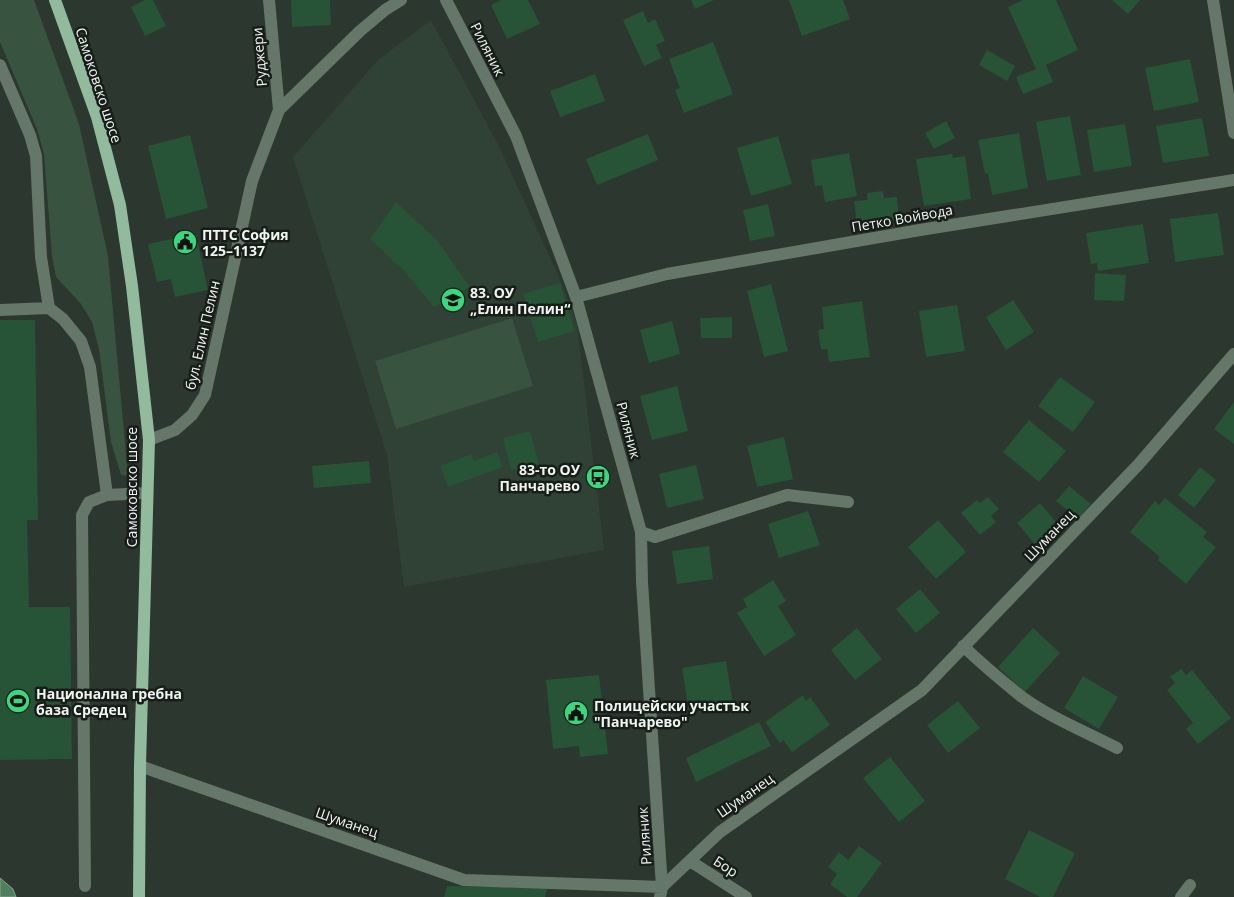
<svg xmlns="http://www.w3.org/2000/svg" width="1234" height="897" font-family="'Open Sans',sans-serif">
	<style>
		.built { fill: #304135 }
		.green { fill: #385340 }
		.water { fill: #517e5f; stroke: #80a28b }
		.building { fill: #275336 }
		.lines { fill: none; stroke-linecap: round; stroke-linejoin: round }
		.minor { stroke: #647769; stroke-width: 12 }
		.major { stroke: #92ba9d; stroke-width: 12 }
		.labels { text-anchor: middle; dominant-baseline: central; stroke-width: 5; stroke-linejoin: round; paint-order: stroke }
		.street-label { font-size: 14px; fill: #eff6f1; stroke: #181d19 }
		.poi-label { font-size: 14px; font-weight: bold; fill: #eff6f1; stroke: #181d19; text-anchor: start }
	</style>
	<rect width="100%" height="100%" fill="#2c372f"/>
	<path class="built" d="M 431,20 L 499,146 L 559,277 L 577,324 L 604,550 L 404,587 L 387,455 L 293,157 L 378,60 Z"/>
	<path class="green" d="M 0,0 L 34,0 L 79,124 L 108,256 L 128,476 L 121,475 L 111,442 L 99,349 L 92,322 L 81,304 L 56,277 L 52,256 L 44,154 L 37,129 L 0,42 Z
		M 512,318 L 533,386 L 396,429 L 375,361 Z"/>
	<path class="water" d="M 0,878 L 13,889 L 16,897 L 0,897 Z"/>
	<path class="building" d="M 145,0 L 153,0 L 166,26 L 145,36 L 131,7 Z
		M 291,0 L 330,0 L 331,25 L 292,27 Z
		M 501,0 L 528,0 L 540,24 L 507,39 L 491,5 Z
		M 691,0 L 714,0 L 695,9 Z
		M 789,0 L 843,0 L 850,19 L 802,36 Z
		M 1023,0 L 1056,0 L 1078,50 L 1046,65 L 1053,82 L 1023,94 L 1016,77 L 1036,69 L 1008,7 Z
		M 1112,0 L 1140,0 L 1128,14 Z
		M 643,11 L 648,23 L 655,19 L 665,41 L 656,45 L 662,58 L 644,66 L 623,20 Z
		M 713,42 L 733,94 L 684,113 L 675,90 L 680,88 L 669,59 Z
		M 987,50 L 1015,66 L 1007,81 L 979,65 Z
		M 1190,59 L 1199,102 L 1154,111 L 1145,68 Z
		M 595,74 L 605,101 L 560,117 L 550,91 Z
		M 1070,116 L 1081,175 L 1047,181 L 1036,122 Z
		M 1202,118 L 1209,156 L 1163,163 L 1156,126 Z
		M 946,121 L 955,138 L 934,149 L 925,133 Z
		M 1125,124 L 1132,166 L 1094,172 L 1087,130 Z
		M 1019,133 L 1028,188 L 992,195 L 988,173 L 985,174 L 978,140 Z
		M 648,134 L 658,160 L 597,185 L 586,159 Z
		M 190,135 L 208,208 L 166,219 L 148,146 Z
		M 778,136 L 792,184 L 751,196 L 737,148 Z
		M 849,153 L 857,196 L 825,202 L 822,185 L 815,186 L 811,160 Z
		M 952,154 L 953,158 L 965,156 L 971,199 L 924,206 L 916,159 Z
		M 883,191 L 884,198 L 897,197 L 899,220 L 857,224 L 854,201 L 867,200 L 867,193 Z
		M 396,202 L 437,240 L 470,287 L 434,307 L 404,271 L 370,239 Z
		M 768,204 L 775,236 L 750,241 L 743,210 Z
		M 1218,213 L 1224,255 L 1175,262 L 1170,219 Z
		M 1143,224 L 1149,263 L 1098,271 L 1097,263 L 1091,264 L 1086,233 Z
		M 196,234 L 208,290 L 175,297 L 171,279 L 157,282 L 148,244 Z
		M 1095,273 L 1126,275 L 1124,301 L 1094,300 Z
		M 560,283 L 575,331 L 538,342 L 523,294 Z
		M 771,284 L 788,351 L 764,357 L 747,291 Z
		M 1013,300 L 1034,332 L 1006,350 L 986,317 Z
		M 862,301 L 870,357 L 829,362 L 827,349 L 821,349 L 818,330 L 824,329 L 822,307 Z
		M 957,305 L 965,351 L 926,357 L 919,311 Z
		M 732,317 L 732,338 L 701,338 L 700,318 Z
		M 0,320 L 35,320 L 38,520 L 27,520 L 29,607 L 70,607 L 72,759 L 0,760 Z
		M 672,321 L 680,354 L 649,363 L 640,330 Z
		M 1060,377 L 1095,402 L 1073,432 L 1038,406 Z
		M 677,386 L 688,431 L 652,440 L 640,396 Z
		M 1234,402 L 1234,444 L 1214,429 Z
		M 1029,420 L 1066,451 L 1039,482 L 1003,452 Z
		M 530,431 L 539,464 L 511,470 L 503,438 Z
		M 784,437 L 793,479 L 757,487 L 747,446 Z
		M 497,452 L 503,467 L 448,487 L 440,466 L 471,454 L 474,461 Z
		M 369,461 L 371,483 L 314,488 L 312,466 Z
		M 696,465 L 704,499 L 667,508 L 659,474 Z
		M 1200,467 L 1216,480 L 1194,508 L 1178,495 Z
		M 1069,486 L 1091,504 L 1078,519 L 1056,501 Z
		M 988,497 L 999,509 L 991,516 L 996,522 L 980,535 L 961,513 L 977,500 L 980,503 Z
		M 1165,498 L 1207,532 L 1203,537 L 1216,547 L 1186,584 L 1158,560 L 1160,557 L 1130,532 L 1155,501 L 1159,505 Z
		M 1040,503 L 1063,530 L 1039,549 L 1017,523 Z
		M 808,511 L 820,545 L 779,558 L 768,524 Z
		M 938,520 L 966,552 L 936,579 L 908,547 Z
		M 709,546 L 713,579 L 677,584 L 672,551 Z
		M 773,580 L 786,601 L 778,606 L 796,635 L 764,656 L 737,613 L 747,607 L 743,599 Z
		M 920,589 L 940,613 L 916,633 L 896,609 Z
		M 857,628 L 882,659 L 855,680 L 831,650 Z
		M 1033,628 L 1060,653 L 1025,692 L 998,667 Z
		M 726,661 L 733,705 L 689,712 L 682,668 Z
		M 1181,669 L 1186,675 L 1192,670 L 1231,718 L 1198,744 L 1186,729 L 1193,723 L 1167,690 L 1175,683 L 1170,677 Z
		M 599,675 L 608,754 L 580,757 L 579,746 L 553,749 L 546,680 Z
		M 1083,676 L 1118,697 L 1099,729 L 1064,708 Z
		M 803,695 L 806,701 L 810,697 L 830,725 L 792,752 L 783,740 L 780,743 L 765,722 Z
		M 958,701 L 980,728 L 948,753 L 927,725 Z
		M 759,722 L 771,746 L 696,782 L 686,758 Z
		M 890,757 L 925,801 L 899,822 L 863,778 Z
		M 1029,830 L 1075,853 L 1053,897 L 1040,897 L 1005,879 Z
		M 859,846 L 882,863 L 857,897 L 847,897 L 830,884 L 837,874 L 828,867 L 839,852 L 848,860 Z
		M 447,886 L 547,888 L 545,897 L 444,897 Z"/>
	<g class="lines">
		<path class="minor" d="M 269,0 L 279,110
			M 446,0 L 516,136 L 576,297 L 641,532 L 642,582 L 662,887 L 660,897
			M 1213,0 L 1234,133
			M 0,65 L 30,135 L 36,156 L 41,257 L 49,308
			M 576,297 L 667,274 L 920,230 L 1234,180
			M 0,310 L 49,308 L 63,319 L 81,341 L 90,367 L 107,495
			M 149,440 L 175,430 L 192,415 L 205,395 L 252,181 L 279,110 L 360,31 L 385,10 L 401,0
			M 641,532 L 655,537 L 787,495 L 848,502
			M 963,646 C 982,664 1002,681 1022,697 C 1051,718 1086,732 1117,748
			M 140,766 L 464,880 L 662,887 L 720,832 L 922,690 L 1138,465 L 1234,354
			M 690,861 L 746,897
			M 85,886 L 82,515 L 89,502 L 107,495 L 147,493
			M 1181,897 L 1190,885"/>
		<path class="major" d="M 55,0 L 97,117 L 120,205 L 132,286 L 149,440 L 140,766 L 139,897"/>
	</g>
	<defs>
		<g id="civic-disc" transform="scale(1.25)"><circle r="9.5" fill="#3ad77f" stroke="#181d19"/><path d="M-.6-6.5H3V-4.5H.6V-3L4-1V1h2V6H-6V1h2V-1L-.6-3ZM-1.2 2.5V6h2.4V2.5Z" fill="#111"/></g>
		<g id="school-disc" transform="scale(1.25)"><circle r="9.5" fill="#3ad77f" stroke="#181d19"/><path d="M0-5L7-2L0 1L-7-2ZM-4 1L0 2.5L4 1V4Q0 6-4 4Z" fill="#111"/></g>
		<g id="bus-disc" transform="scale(1.25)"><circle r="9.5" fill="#3ad77f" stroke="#181d19"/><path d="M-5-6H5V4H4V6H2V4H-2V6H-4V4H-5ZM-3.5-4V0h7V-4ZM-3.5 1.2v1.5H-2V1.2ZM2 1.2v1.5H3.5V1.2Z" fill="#111"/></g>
		<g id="stadium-disc" transform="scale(1.25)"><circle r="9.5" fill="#3ad77f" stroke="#181d19"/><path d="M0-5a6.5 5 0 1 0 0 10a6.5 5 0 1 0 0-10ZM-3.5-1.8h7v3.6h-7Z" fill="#111"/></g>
	</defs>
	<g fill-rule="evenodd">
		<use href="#civic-disc" x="185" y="242"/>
		<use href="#school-disc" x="453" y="300"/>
		<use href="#bus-disc" x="598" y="477"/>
		<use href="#stadium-disc" x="18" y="701"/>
		<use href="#civic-disc" x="576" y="713"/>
	</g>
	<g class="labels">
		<g class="street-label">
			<text transform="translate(488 49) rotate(63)">Риляник</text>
			<text transform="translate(259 57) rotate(-95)">Руджери</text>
			<text transform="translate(99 85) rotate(72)">Самоковско шосе</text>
			<text transform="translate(902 218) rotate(-10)">Петко Войвода</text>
			<text transform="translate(202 335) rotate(-77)">бул. Елин Пелин</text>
			<text transform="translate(629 430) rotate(75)">Риляник</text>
			<text transform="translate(131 487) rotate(-90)">Самоковско шосе</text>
			<text transform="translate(1049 535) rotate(-46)">Шуманец</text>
			<text transform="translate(745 795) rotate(-35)">Шуманец</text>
			<text transform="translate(347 822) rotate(19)">Шуманец</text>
			<text transform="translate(644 836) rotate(-94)">Риляник</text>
			<text transform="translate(726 866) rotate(33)">Бор</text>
		</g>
		<g class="poi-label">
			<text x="202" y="234">ПТТС София<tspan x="202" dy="16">125–1137</tspan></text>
			<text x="470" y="292">83. ОУ<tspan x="470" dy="16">„Елин Пелин“</tspan></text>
			<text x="580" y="469" text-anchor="end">83-то ОУ<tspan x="580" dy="16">Панчарево</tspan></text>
			<text x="36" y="693">Национална гребна<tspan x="36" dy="16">база Средец</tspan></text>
			<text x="594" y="705">Полицейски участък<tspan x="594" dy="16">"Панчарево"</tspan></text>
		</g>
	</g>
</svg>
